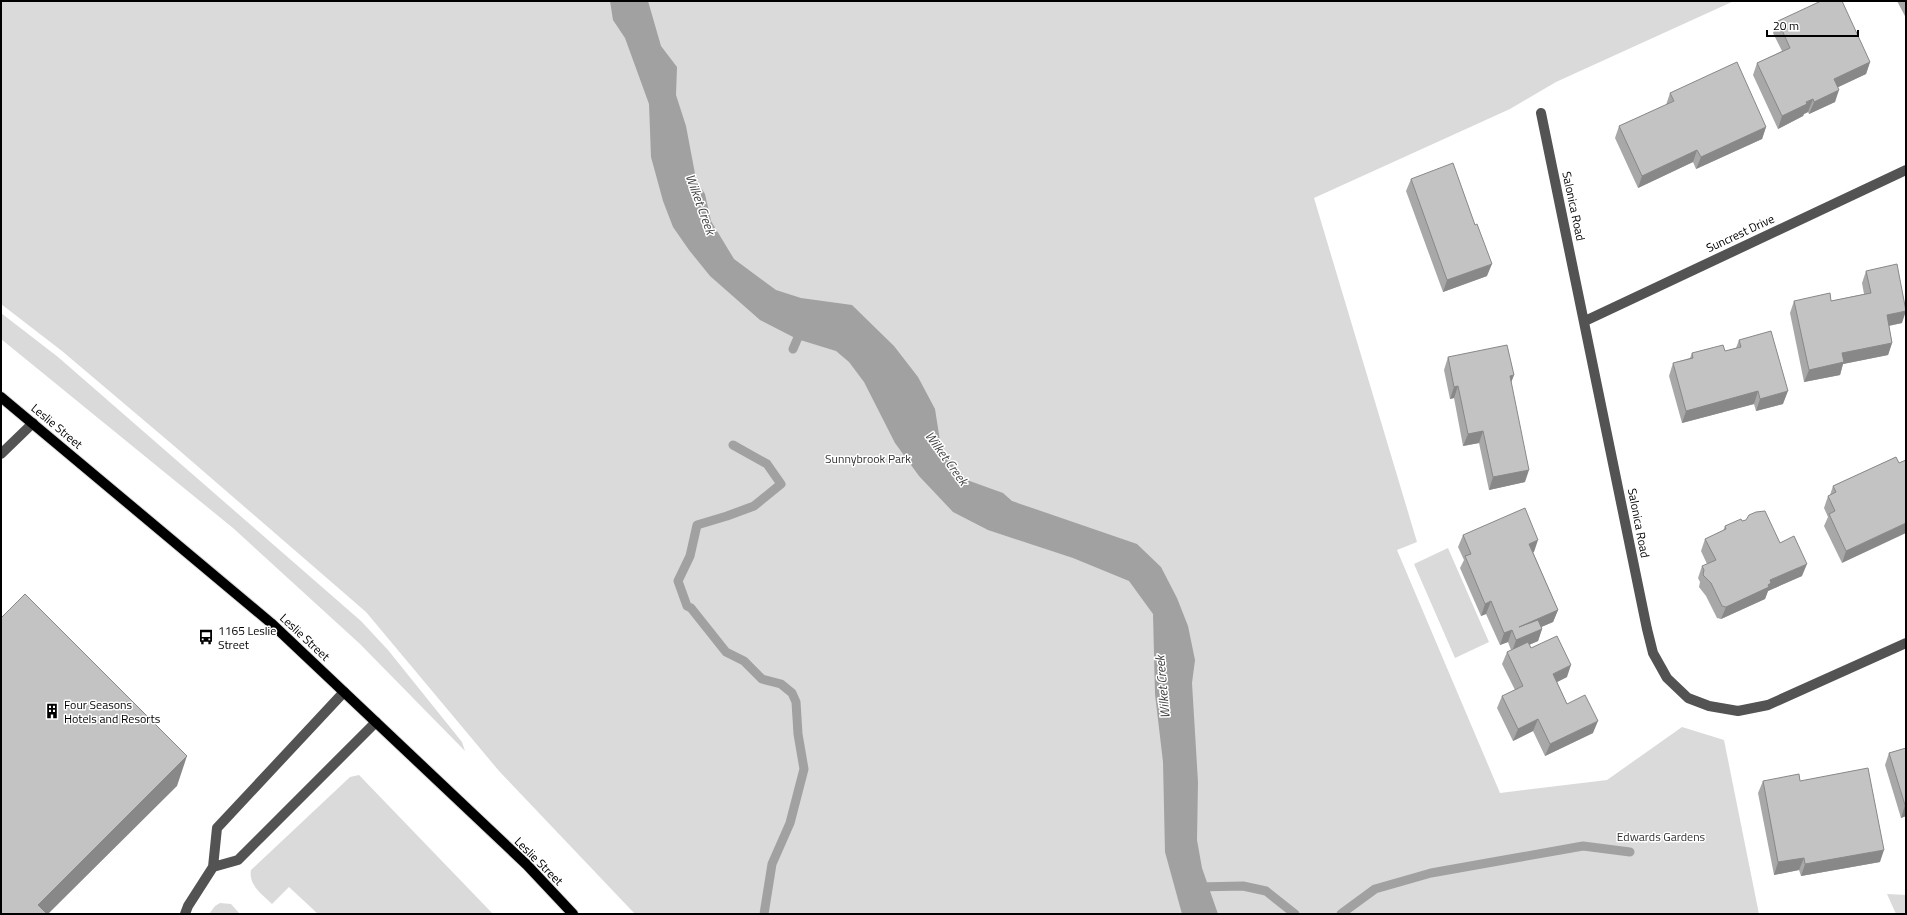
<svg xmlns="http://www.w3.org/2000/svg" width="1907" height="915" font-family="'Titillium Web',sans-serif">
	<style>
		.green { fill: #dadada }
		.water { fill: #a1a1a1 }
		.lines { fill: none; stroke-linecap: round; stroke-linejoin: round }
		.stream { stroke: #a1a1a1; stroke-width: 9 }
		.major-casing { stroke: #dbdbdb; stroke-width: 12 }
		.minor { stroke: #535353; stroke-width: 10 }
		.major { stroke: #000; stroke-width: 10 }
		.wall { fill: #a8a8a8 }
		.shaded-wall { fill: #888 }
		.building { fill: #c3c3c3; stroke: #888 }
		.labels { text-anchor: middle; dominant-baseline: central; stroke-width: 3; stroke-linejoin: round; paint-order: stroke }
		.street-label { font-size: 12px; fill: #000; stroke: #fff }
		.park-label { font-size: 12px; fill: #313131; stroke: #fff }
		.poi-label { font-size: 12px; fill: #000; stroke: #fff; text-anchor: start }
		.water-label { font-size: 13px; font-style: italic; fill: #424242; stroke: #fff }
	</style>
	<rect width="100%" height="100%" fill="#fff"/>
	<path class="green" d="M 1,1 L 1734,1 L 1556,82 L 1510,109 L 1314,198 L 1417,542 L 1397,550 L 1500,793 L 1607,780 L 1682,727 L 1724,740 L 1759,914 L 635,914 L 499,771 L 366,612 L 173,445 L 62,351 L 1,304 Z
		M 1,313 L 58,357 L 361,621 L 388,650 L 462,742 L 465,751 L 360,644 L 233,528 L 1,339 Z
		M 1448,548 L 1489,642 L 1455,658 L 1414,564 Z
		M 359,775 L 493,914 L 318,914 L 289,887 L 272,904 C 262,894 248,885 251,870 L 350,777 Z
		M 1887,894 L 1906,895 L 1906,914 L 1896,914 Z
		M 220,903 L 231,904 L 240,914 L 209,914 L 215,906 Z"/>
	<path class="water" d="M 610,1 L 648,1 L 661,46 L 677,67 L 676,95 L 686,126 L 696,179 L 705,194 L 711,221 L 734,259 L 776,290 L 801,298 L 852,305 L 894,346 L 918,377 L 935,409 L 940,441 L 952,464 L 967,480 L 1003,493 L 1012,501 L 1137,544 L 1161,567 L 1177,598 L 1188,626 L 1195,660 L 1192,683 L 1198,782 L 1197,840 L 1202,868 L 1218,914 L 1182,914 L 1165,852 L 1163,762 L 1155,694 L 1153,614 L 1129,581 L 1073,558 L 988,530 L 953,512 L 919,476 L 895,443 L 864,382 L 849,362 L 836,351 L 797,339 L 760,320 L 710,276 L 689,250 L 673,227 L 663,201 L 651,157 L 649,104 L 625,38 L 613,20 Z"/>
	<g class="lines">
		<path class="stream" d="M 793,349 L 802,328
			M 733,445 L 767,464 L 781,484 L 754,506 L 727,516 L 697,525 L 690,556 L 678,581 L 687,606 L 691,608 L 726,652 L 744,661 L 762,679 L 781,684 L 792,693 L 796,702 L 798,734 L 804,769 L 790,823 L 772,864 L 764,914
			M 1197,887 L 1243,886 L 1266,891 L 1295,914
			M 1341,914 L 1375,889 L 1431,873 L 1583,846 L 1630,852"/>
		<g class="major-casing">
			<path id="major" d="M 1,397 L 271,623 L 527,865 L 573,914"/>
		</g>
		<path class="minor" d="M 1541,113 L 1647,629 L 1653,653 L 1667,678 L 1688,698 L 1709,706 L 1738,711 L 1768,705 L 1906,643
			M 1585,321 L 1906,170
			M 1,454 L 33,423
			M 213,867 L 238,860 L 376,722
			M 185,914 L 188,906 L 213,867 L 217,828 L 344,692"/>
		<use href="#major" class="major"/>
	</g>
	<path class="wall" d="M 1897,1 L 1906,1 L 1906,18 Z
		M 1778,21 L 1870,62 L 1866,74 L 1838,87 L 1835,102 L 1809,114 L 1808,112 L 1804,114 L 1803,116 L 1778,129 L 1753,75 L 1757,63 L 1782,51 L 1773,33 Z
		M 1670,93 L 1766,127 L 1762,139 L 1696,169 L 1693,162 L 1638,188 L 1615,138 L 1619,126 L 1666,105 Z
		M 1411,179 L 1487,276 L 1443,292 L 1406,191 Z
		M 1866,271 L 1902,323 L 1889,326 L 1892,343 L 1888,355 L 1843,364 L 1840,375 L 1804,382 L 1790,313 L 1794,301 L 1831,301 L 1864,294 L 1862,283 Z
		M 1739,340 L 1783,404 L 1756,411 L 1754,404 L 1682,423 L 1669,376 L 1673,363 L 1690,358 L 1692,353 L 1725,351 L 1736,348 Z
		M 1448,357 L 1514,375 L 1511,383 L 1525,482 L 1489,490 L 1479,443 L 1463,446 L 1454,398 L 1450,399 L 1444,370 Z
		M 1896,457 L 1842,563 L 1824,526 L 1828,517 L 1824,508 L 1828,496 L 1830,495 L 1833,486 Z
		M 1742,521 L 1780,543 L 1802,576 L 1768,591 L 1765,599 L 1721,619 L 1717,618 L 1706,596 L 1699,587 L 1700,582 L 1698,578 L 1702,566 L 1707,564 L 1701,551 L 1705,539 L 1723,531 L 1725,526 Z
		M 1463,535 L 1534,552 L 1533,552 L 1558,610 L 1553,622 L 1541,627 L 1542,629 L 1538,641 L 1529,645 L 1531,648 L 1567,677 L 1557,682 L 1567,704 L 1593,733 L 1545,756 L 1533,731 L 1513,741 L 1497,708 L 1502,696 L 1515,690 L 1502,664 L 1507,652 L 1511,650 L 1508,642 L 1500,645 L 1486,614 L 1481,616 L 1460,568 L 1464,560 L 1458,547 Z
		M 1906,748 L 1906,816 L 1901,818 L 1885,765 L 1889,753 Z
		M 1763,781 L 1800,781 L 1880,862 L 1801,876 L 1799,870 L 1774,875 L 1758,793 Z"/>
	<path class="shaded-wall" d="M 1870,62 L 1866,74 L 1830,91 L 1834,79 Z
		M 1839,90 L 1835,102 L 1809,114 L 1814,102 Z
		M 1813,99 L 1808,112 L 1804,114 L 1803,116 L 1778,129 L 1782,116 Z
		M 1766,127 L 1762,139 L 1696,169 L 1701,157 Z
		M 1697,150 L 1693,162 L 1638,188 L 1642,176 Z
		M 1492,264 L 1487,276 L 1443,292 L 1447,280 Z
		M 1906,311 L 1902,323 L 1882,327 L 1887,315 Z
		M 1892,343 L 1888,355 L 1843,364 L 1840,375 L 1804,382 L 1809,370 L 1842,353 Z
		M 1514,375 L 1509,387 L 1510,376 Z
		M 1458,386 L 1454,398 L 1450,399 L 1454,387 Z
		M 1758,391 L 1754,404 L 1682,423 L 1686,411 Z
		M 1788,391 L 1783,404 L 1756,411 L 1760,399 Z
		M 1483,431 L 1479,443 L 1463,446 L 1468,434 Z
		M 1529,470 L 1525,482 L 1489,490 L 1493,477 Z
		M 1906,523 L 1906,533 L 1842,563 L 1846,551 Z
		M 1538,540 L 1534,552 L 1525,556 L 1529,544 Z
		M 1807,564 L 1802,576 L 1768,591 L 1765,599 L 1721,619 L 1726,607 L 1770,580 Z
		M 1491,601 L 1486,614 L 1481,616 L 1485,604 Z
		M 1558,610 L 1553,622 L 1516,638 L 1519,627 Z
		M 1542,629 L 1538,641 L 1512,652 L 1516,640 Z
		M 1512,630 L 1508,642 L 1500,645 L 1504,633 Z
		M 1571,665 L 1567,677 L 1549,686 L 1553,674 Z
		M 1538,719 L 1533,731 L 1513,741 L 1518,729 Z
		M 1598,721 L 1593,733 L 1545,756 L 1550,744 Z
		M 187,756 L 177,786 L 48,914 L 35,914 L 38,905 Z
		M 1905,805 L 1906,805 L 1906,816 L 1901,818 Z
		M 1884,850 L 1880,862 L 1801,876 L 1805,864 Z
		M 1804,858 L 1799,870 L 1774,875 L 1778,862 Z"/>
	<path class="building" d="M 1821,1 L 1842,1 L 1870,62 L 1834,79 L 1839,90 L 1814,102 L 1813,99 L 1806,102 L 1807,104 L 1782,116 L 1757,63 L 1790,48 L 1778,21 Z
		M 1737,62 L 1766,127 L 1701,157 L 1697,150 L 1642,176 L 1619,126 L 1674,101 L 1670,93 Z
		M 1453,163 L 1475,225 L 1477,224 L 1492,264 L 1447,280 L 1411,179 Z
		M 1897,264 L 1906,311 L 1887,315 L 1892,343 L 1842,353 L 1844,362 L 1809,370 L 1794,301 L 1830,293 L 1831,301 L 1871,293 L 1866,271 Z
		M 1771,331 L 1788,391 L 1760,399 L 1758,391 L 1686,411 L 1673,363 L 1693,358 L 1692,353 L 1723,345 L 1725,351 L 1741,347 L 1739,340 Z
		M 1507,345 L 1514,375 L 1510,376 L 1529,470 L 1493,477 L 1483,431 L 1468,434 L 1458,386 L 1454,387 L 1448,357 Z
		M 1896,457 L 1899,463 L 1906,460 L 1906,523 L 1846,551 L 1829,514 L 1835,511 L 1828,496 L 1836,492 L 1833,486 Z
		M 1525,508 L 1538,540 L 1529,544 L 1558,610 L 1519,627 L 1538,620 L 1542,629 L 1516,640 L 1512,630 L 1504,633 L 1491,601 L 1485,604 L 1465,556 L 1471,554 L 1463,535 Z
		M 1765,511 L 1780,543 L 1794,536 L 1807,564 L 1770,580 L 1771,583 L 1768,585 L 1769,587 L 1726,607 L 1722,606 L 1711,583 L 1703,575 L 1704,570 L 1702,566 L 1716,560 L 1705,539 L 1726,529 L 1725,526 L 1741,519 L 1742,521 L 1746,520 L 1749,515 L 1756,512 Z
		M 25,594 L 187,756 L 38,905 L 47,914 L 1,914 L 1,618 Z
		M 1557,636 L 1571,665 L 1553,674 L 1567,704 L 1585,695 L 1598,721 L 1550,744 L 1538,719 L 1518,729 L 1502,696 L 1523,686 L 1507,652 L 1528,642 L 1531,648 Z
		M 1906,748 L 1906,805 L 1905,805 L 1889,753 Z
		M 1868,768 L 1884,850 L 1805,864 L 1804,858 L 1778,862 L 1763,781 L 1799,774 L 1800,781 Z"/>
	<defs>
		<g id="bus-bare" transform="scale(1.2)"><path d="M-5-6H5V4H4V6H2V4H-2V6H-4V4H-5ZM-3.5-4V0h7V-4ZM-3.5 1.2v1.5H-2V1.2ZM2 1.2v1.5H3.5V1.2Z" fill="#000" stroke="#fff" stroke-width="2.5" paint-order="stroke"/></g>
		<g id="building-bare" transform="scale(1.2)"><path d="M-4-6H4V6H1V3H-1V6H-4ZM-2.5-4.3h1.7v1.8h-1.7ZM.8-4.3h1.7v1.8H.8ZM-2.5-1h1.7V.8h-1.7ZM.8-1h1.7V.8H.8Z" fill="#000" stroke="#fff" stroke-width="2.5" paint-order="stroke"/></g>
	</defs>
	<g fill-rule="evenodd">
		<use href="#bus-bare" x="206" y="637"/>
		<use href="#building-bare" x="52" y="711"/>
	</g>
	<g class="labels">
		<g class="street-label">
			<text transform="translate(1574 206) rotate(78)">Salonica Road</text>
			<text transform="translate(1740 233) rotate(-25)">Suncrest Drive</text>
			<text transform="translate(57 426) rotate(40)">Leslie Street</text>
			<text transform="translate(1639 523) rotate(79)">Salonica Road</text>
			<text transform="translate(305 637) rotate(43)">Leslie Street</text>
			<text transform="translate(539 861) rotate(45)">Leslie Street</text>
		</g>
		<g class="park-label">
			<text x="868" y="458">Sunnybrook Park</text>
			<text x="1661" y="836">Edwards Gardens</text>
		</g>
		<g class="poi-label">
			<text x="218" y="630">1165 Leslie<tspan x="218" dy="14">Street</tspan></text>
			<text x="64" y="704">Four Seasons<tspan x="64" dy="14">Hotels and Resorts</tspan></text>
		</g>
		<g class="water-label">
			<text transform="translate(701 204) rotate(70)">Wilket Creek</text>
			<text transform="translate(947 458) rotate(54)">Wilket Creek</text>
			<text transform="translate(1162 687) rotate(-95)">Wilket Creek</text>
		</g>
	</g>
	<rect width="1907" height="915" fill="none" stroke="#000000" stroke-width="4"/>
	<path d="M1767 30v6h91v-6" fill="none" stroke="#000000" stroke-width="2"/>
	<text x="1773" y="30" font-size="12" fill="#000000" stroke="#ffffff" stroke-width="3" paint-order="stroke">20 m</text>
</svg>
